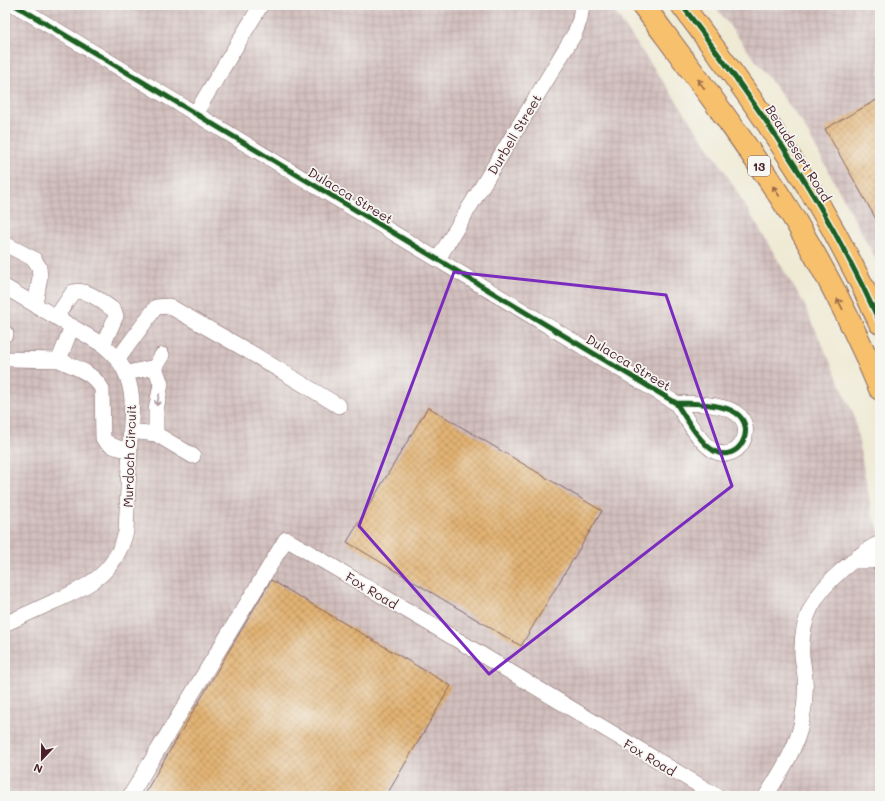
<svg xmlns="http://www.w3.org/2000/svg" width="885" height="801" font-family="Mali,sans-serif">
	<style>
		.industrial { fill: url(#industrial-grid) }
		.building { fill: url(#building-cross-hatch) }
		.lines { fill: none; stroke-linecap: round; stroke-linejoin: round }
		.minor-casing { stroke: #846666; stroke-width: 16 }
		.highway-casing { stroke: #846666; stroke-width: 24 }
		.minor { stroke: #fff; stroke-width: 15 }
		.highway { stroke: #f7c06c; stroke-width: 22 }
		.cycleway-casing { stroke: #f6f6f2; stroke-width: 8 }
		.cycleway { stroke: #1b5e20; stroke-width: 5 }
		.oneway { stroke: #986748 }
		.oneway2 { stroke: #ae9aa0 }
		.marked { fill: none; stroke: #7b2cbf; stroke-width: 3; stroke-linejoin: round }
		.labels { text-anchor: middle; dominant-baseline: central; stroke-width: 3.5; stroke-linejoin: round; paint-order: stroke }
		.shield { fill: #f6f6f2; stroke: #7e6067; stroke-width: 1 }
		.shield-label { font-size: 12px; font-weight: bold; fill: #4a1f2b }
		.street-label { font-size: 13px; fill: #4a1f2b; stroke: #f6f6f2 }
	</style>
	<defs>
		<pattern id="industrial-grid" width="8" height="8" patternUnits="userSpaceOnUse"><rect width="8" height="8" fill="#d1bfbe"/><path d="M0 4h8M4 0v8" fill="none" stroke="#b5a4a3"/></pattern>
		<pattern id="building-cross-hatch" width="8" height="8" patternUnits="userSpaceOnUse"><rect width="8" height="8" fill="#e2b373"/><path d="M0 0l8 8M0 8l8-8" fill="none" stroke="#b9915f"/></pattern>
	</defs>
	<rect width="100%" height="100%" fill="#f6f6f2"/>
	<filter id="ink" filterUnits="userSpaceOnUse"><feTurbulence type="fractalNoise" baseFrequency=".025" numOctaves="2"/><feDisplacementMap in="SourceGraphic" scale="8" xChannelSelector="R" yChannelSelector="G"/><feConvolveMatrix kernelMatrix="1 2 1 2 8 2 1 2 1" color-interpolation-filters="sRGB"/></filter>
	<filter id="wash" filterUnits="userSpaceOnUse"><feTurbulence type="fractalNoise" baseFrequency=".012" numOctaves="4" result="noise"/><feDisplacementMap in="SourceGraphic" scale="16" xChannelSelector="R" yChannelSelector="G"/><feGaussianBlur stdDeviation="0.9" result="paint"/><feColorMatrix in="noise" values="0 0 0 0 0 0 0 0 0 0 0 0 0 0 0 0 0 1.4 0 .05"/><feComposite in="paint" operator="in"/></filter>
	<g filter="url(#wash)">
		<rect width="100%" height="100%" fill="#efead4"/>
		<path class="industrial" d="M 5,5 L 610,5 L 721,165 L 803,302 L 854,415 L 872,514 L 880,532 L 880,796 L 5,796 Z
			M 714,5 L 880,5 L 880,267 L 803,124 Z"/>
		<g id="blocks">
			<path class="building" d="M 880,98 L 880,226 L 825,129 Z
				M 428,407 L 602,511 L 521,646 L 347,542 Z
				M 271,580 L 451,686 L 386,796 L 143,796 Z"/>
		</g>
	</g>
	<g filter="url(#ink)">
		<use href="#blocks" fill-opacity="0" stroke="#846666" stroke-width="1"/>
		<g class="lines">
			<g class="minor-casing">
				<path id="minor" d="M 15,5 L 676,403 C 686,418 699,442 714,451 C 738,464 758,428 736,413 C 723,404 692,403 676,403
					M 195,114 L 261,5
					M 5,244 L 34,259 L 39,267 L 40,277 L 35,305
					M 438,259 L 575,33 L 580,19 L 582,5
					M 5,287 L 103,345 C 122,360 130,377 132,400 L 126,532 C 115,572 92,585 55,601 C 38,609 22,616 5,624
					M 56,317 L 73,292 C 87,288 103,303 114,310 L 116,316 L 103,345
					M 72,326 L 59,360 C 74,367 93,372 102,389 L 103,438 C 108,447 120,448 130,451
					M 5,333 L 6,334
					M 10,359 L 59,360
					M 118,359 L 156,307 L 169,306 L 248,351 L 339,406
					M 127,373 L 155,367
					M 130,431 L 156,434 L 193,456
					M 156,434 L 156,410 L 161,384 L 155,367 L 162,355
					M 854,561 L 872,561 L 880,558
					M 130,796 L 286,539 L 459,641 L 717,796
					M 766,796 C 781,772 797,748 802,720 C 805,706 806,691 805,677 C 804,670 803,663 802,656 C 800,618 815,593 843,569 C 855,560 866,548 880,543"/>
			</g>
			<g class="highway-casing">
				<path id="highway" d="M 643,5 C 694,74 747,143 793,217 C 826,272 856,330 880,389
					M 682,5 C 714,49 748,92 777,138 C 816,196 851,259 880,323"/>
			</g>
			<use href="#minor" class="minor"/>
			<use href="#highway" class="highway"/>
			<g class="cycleway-casing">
				<path id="cycleway" d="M 15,5 L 676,403 C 686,418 699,442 714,451 C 738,464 758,428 736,413 C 723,404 692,403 676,403
					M 682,5 C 714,49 748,92 777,138 C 816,196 851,259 880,323"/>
			</g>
			<use href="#cycleway" class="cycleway"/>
		</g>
		<defs><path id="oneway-shaft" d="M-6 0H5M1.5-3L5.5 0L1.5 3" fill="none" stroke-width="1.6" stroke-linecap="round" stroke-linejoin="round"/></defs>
		<g class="oneway">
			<use href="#oneway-shaft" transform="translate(701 84) rotate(-126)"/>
			<use href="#oneway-shaft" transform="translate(776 191) rotate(-123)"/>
			<use href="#oneway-shaft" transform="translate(840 304) rotate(-117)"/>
		</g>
		<use class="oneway2" href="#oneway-shaft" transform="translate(158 400) rotate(103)"/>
	</g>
	<path class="marked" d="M 454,272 L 666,295 L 732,486 L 489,674 L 359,526 Z"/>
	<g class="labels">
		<rect class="shield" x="748" y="156" width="22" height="20" rx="3"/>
		<g class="shield-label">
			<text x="759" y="166">13</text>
		</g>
		<g class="street-label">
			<text transform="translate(514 134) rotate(-59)">Durbell Street</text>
			<text transform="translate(799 153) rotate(58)">Beaudesert Road</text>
			<text transform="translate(351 195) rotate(31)">Dulacca Street</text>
			<text transform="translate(629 362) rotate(31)">Dulacca Street</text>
			<text transform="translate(129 456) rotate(-88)">Murdoch Circuit</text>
			<text transform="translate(372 590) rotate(31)">Fox Road</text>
			<text transform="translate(650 757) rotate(31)">Fox Road</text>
		</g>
	</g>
	<rect width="885" height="801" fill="none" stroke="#f6f6f2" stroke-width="20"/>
	<g transform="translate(42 759) rotate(202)" stroke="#f6f6f2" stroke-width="3" paint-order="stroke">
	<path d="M0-3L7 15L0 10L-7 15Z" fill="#4a1f2b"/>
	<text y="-6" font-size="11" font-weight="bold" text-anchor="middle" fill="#4a1f2b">N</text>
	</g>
</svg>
